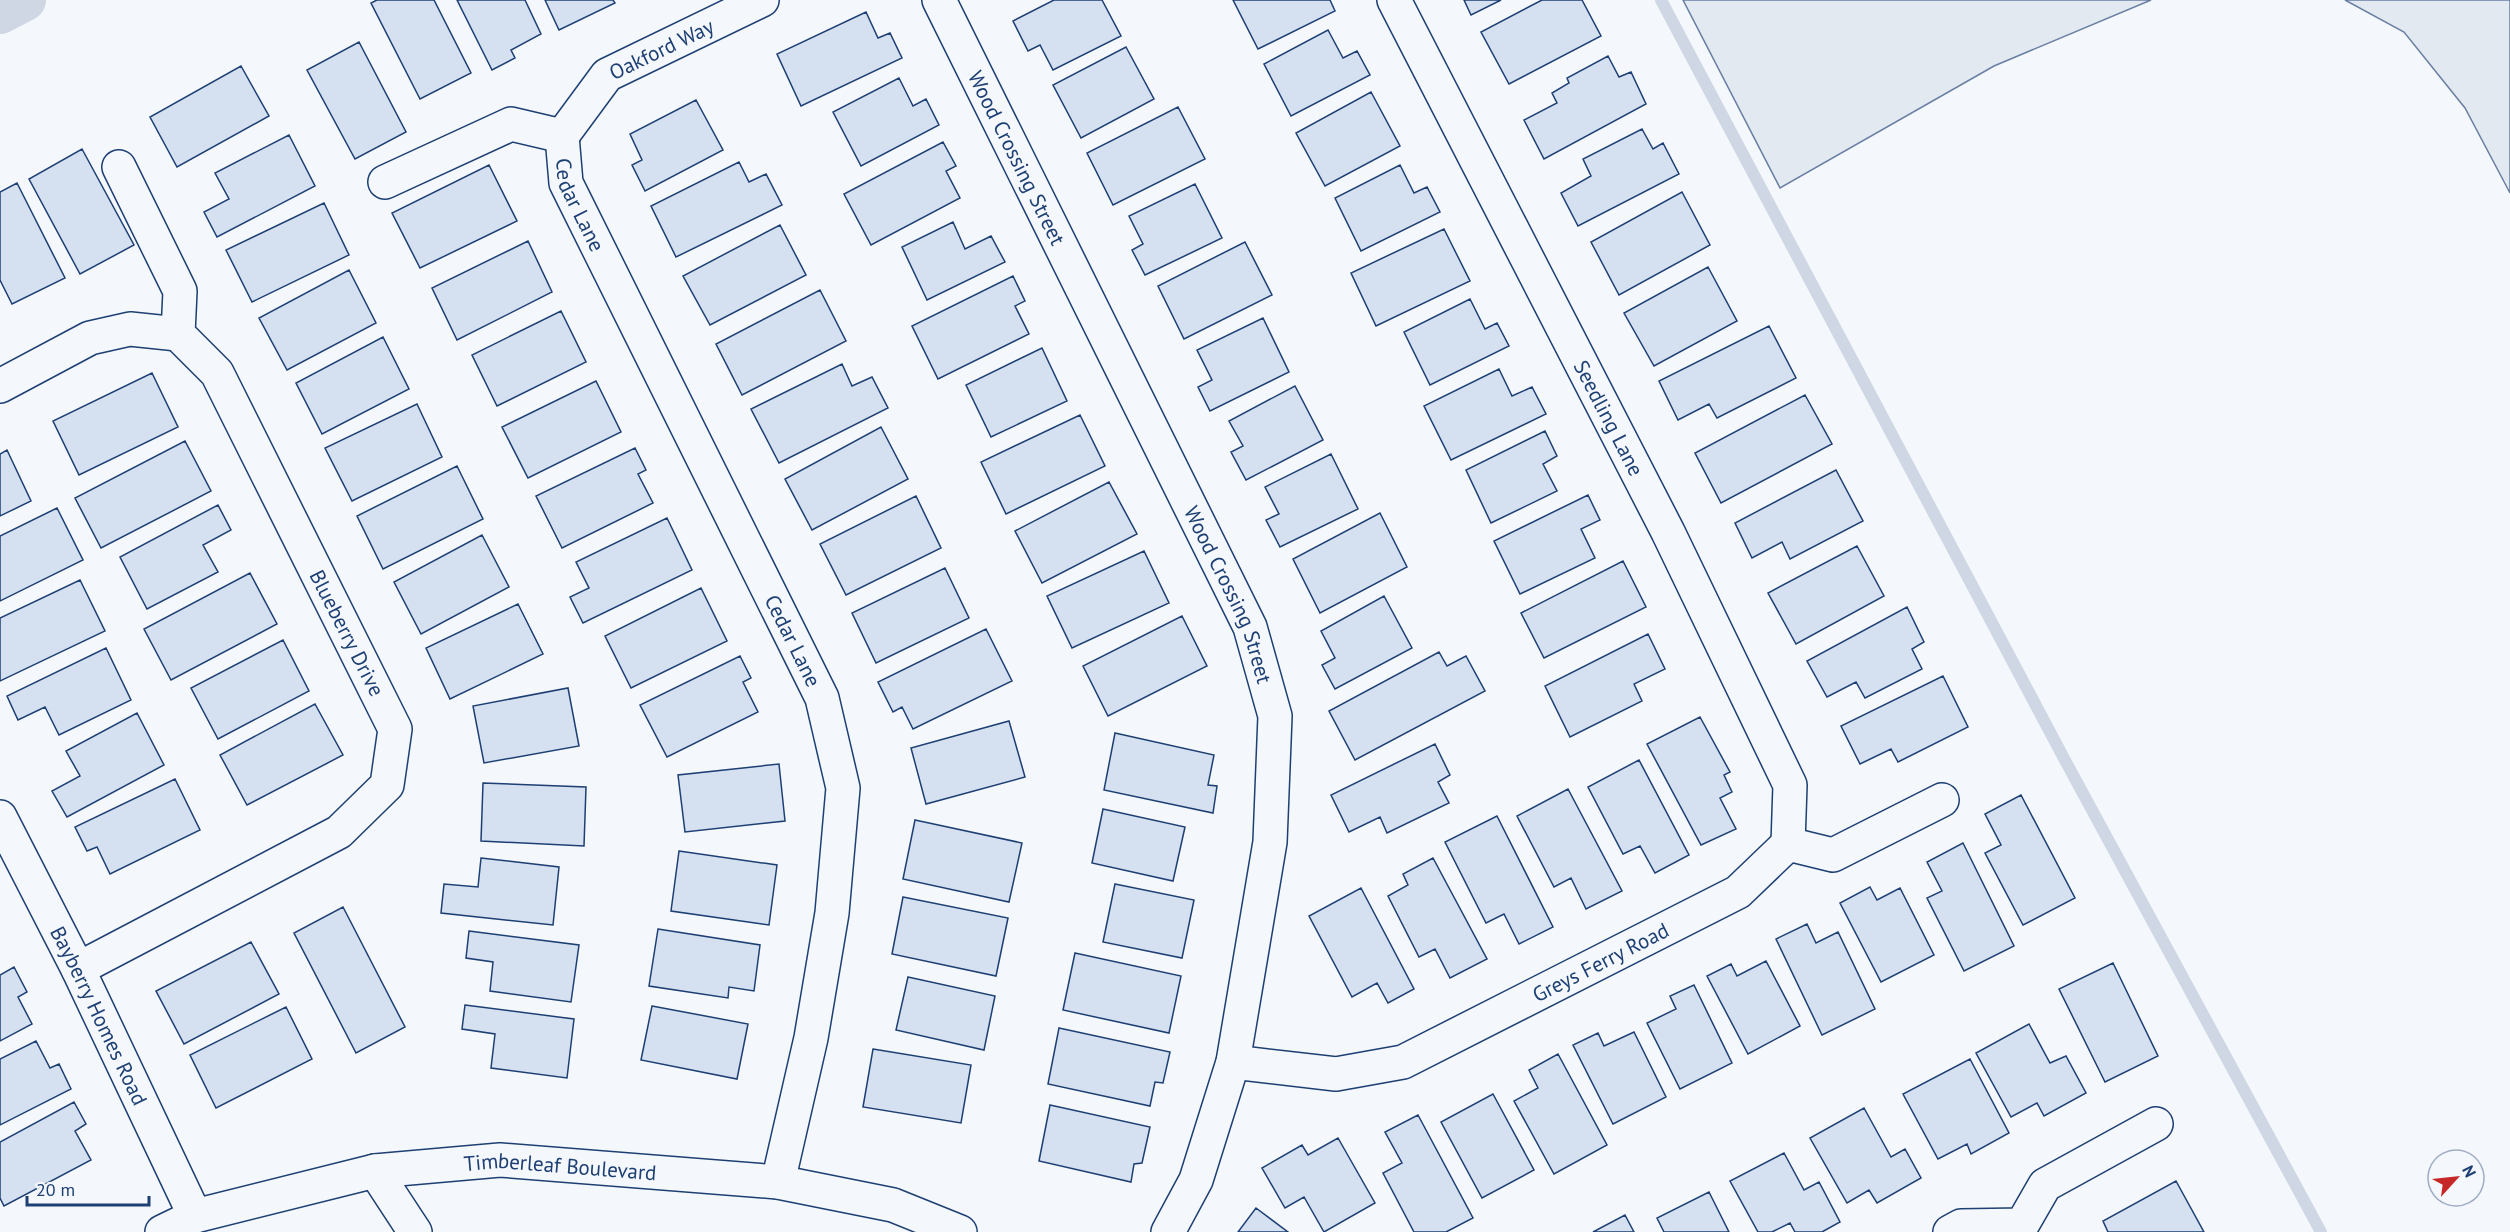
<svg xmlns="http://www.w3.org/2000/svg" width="2510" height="1232" font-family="'PT Sans',sans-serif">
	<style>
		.green { fill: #e3e9f0; stroke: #687fa3; stroke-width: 1.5 }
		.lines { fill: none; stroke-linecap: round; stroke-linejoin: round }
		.stream { stroke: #cfd7e4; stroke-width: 12 }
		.canal { stroke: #cfd7e4; stroke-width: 42 }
		.building { fill: #d5e0f0; stroke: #1d3f73; stroke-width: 1.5 }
		.minor-casing { stroke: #1d3f73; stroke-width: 36 }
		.minor { stroke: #f4f7fb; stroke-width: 33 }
		.labels { text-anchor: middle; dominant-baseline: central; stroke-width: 4.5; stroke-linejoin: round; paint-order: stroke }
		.street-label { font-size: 21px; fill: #1d3f73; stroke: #f4f7fb }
	</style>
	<rect width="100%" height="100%" fill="#f4f7fb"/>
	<path class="green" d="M 1683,0 L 2151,0 L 1994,66 L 1780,188 Z
		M 2345,0 L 2510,0 L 2510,193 L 2465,108 L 2404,32 Z"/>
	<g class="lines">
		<path class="stream" d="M 1661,0 L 2067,764 L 2321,1232"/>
		<path class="canal" d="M 0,13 L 25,0"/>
	</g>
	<path class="building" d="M 377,0 L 434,0 L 471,73 L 420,99 L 371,3 Z
		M 457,0 L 525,0 L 541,34 L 511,50 L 515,58 L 492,70 Z
		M 545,0 L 613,0 L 615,3 L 559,30 Z
		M 1054,0 L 1102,0 L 1121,36 L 1053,70 L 1040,45 L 1028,51 L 1013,21 Z
		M 1233,0 L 1330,0 L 1335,11 L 1258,49 Z
		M 1464,0 L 1501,0 L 1471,15 Z
		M 1542,0 L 1582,0 L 1601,36 L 1509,84 L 1481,32 Z
		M 866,12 L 878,38 L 890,33 L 902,58 L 801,106 L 777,54 Z
		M 1328,30 L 1343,58 L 1357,51 L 1370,75 L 1291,116 L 1264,64 Z
		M 359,42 L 406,132 L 355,159 L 307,70 Z
		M 1126,47 L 1154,99 L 1081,138 L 1053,85 Z
		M 1608,56 L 1619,77 L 1631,72 L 1646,104 L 1544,159 L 1524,120 L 1557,103 L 1552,93 L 1569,83 L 1567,78 Z
		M 241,66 L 269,116 L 177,167 L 150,117 Z
		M 899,78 L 913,106 L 926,99 L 939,125 L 861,166 L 833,112 Z
		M 1371,92 L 1400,146 L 1325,186 L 1296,133 Z
		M 696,100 L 723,150 L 645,191 L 632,165 L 642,160 L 630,134 Z
		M 1178,107 L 1205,159 L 1113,205 L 1087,153 Z
		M 1642,129 L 1653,149 L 1663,143 L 1679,174 L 1578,226 L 1561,193 L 1591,176 L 1583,159 Z
		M 289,135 L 315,186 L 217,237 L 204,212 L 229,199 L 215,173 Z
		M 943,142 L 956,166 L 946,171 L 960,198 L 871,245 L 844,194 Z
		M 82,149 L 134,245 L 80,274 L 29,179 Z
		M 739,162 L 749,182 L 766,174 L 782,205 L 676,257 L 651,206 Z
		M 489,165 L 517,221 L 420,268 L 392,213 Z
		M 1400,165 L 1414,193 L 1427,187 L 1440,212 L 1361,251 L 1335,198 Z
		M 17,183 L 65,278 L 12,304 L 0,280 L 0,192 Z
		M 1195,184 L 1222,238 L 1145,275 L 1132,250 L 1143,244 L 1129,216 Z
		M 1682,192 L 1710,245 L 1619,295 L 1591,242 Z
		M 324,203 L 349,255 L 252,302 L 226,250 Z
		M 953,222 L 965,249 L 991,236 L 1005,262 L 927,300 L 902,247 Z
		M 780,225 L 806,275 L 710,325 L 683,276 Z
		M 1444,229 L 1470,281 L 1376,326 L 1351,273 Z
		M 528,241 L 552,292 L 457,340 L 432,288 Z
		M 1245,242 L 1272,295 L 1184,339 L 1158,286 Z
		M 1708,267 L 1737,321 L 1654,366 L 1624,313 Z
		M 349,270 L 376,323 L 287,370 L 259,318 Z
		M 1013,276 L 1025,301 L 1015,306 L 1029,334 L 938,379 L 912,326 Z
		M 820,290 L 846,341 L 742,395 L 716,344 Z
		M 1470,299 L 1485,329 L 1497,323 L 1509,346 L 1430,385 L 1404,332 Z
		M 561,311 L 586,362 L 497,406 L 472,355 Z
		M 1263,318 L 1289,372 L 1210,411 L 1198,387 L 1212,380 L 1197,350 Z
		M 1769,326 L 1796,378 L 1717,418 L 1709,404 L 1678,420 L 1659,381 Z
		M 383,337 L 409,389 L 322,434 L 296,383 Z
		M 1042,348 L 1067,401 L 991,437 L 966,385 Z
		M 842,364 L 852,386 L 872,377 L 888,408 L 779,463 L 751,409 Z
		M 1499,369 L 1512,396 L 1532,387 L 1546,414 L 1451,460 L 1424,406 Z
		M 152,373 L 178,427 L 79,475 L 53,421 Z
		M 596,381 L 621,432 L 528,478 L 502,427 Z
		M 1295,386 L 1323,440 L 1246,480 L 1231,452 L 1243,446 L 1229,421 Z
		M 1805,395 L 1832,444 L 1721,503 L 1695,453 Z
		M 417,404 L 442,457 L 352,501 L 325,448 Z
		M 1080,415 L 1105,466 L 1006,514 L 981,462 Z
		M 881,427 L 908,479 L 812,530 L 785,479 Z
		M 1545,431 L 1557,456 L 1543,464 L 1557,491 L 1491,523 L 1466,470 Z
		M 185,441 L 211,491 L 101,548 L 75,498 Z
		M 635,448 L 646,470 L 638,474 L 653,503 L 562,548 L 536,496 Z
		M 7,450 L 31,501 L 0,516 L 0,454 Z
		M 1331,454 L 1358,509 L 1280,547 L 1266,520 L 1279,514 L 1265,487 Z
		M 457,466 L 483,519 L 383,569 L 357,516 Z
		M 1836,470 L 1863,521 L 1790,559 L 1782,542 L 1752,558 L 1735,523 Z
		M 1109,482 L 1137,534 L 1042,583 L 1015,531 Z
		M 1588,495 L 1600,520 L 1581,529 L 1595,558 L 1520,594 L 1494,541 Z
		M 916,496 L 941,548 L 846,595 L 820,544 Z
		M 218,505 L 231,530 L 203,545 L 218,572 L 147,609 L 120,557 Z
		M 57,508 L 83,560 L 0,601 L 0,536 Z
		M 1380,513 L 1407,567 L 1320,613 L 1293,559 Z
		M 667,518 L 692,570 L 583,623 L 570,597 L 589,588 L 576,562 Z
		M 482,535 L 509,587 L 421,634 L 394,582 Z
		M 1857,546 L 1884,596 L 1796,644 L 1768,593 Z
		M 1144,551 L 1169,603 L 1072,648 L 1047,596 Z
		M 1623,561 L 1646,607 L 1544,658 L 1521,613 Z
		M 945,568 L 969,618 L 876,663 L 852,613 Z
		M 250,573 L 277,624 L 171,680 L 144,629 Z
		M 80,580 L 105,631 L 0,681 L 0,618 Z
		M 701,588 L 727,641 L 631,688 L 605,636 Z
		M 1384,596 L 1412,648 L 1335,689 L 1322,665 L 1335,658 L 1321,631 Z
		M 518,604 L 543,654 L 450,699 L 426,648 Z
		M 1907,607 L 1924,642 L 1912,649 L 1922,669 L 1865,698 L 1856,682 L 1827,697 L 1807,661 Z
		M 1182,616 L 1207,666 L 1108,716 L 1083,666 Z
		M 986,629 L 1012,681 L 913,729 L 902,707 L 893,712 L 878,682 Z
		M 1648,634 L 1665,669 L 1634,684 L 1642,701 L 1570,737 L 1545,686 Z
		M 283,640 L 309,691 L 218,739 L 191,688 Z
		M 106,648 L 131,700 L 59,735 L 45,707 L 18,720 L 7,696 Z
		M 1439,652 L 1447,666 L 1466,656 L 1485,691 L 1355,760 L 1329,711 Z
		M 740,656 L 751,678 L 743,682 L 758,712 L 667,757 L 640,705 Z
		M 1943,676 L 1968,727 L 1898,762 L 1891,749 L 1860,764 L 1841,726 Z
		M 568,688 L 579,746 L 484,763 L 473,706 Z
		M 315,704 L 343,755 L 247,805 L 220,755 Z
		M 137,713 L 164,765 L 67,817 L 52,791 L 80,776 L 66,751 Z
		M 1700,717 L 1730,772 L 1724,775 L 1732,792 L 1720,798 L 1736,829 L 1701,845 L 1647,744 Z
		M 1009,721 L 1025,777 L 926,804 L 911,748 Z
		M 1115,733 L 1214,755 L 1208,785 L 1217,786 L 1213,813 L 1104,790 Z
		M 1435,744 L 1450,775 L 1438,782 L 1449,803 L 1387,833 L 1380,817 L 1349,832 L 1331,795 Z
		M 1639,760 L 1689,855 L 1655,873 L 1640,846 L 1623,854 L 1588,787 Z
		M 779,764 L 785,821 L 685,832 L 678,775 Z
		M 175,779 L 200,830 L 110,874 L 97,847 L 87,851 L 75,827 Z
		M 483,783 L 586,787 L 584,846 L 481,841 Z
		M 1568,789 L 1622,891 L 1586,909 L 1571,878 L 1554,887 L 1517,816 Z
		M 2021,795 L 2075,898 L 2023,925 L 1985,853 L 2001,845 L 1985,814 Z
		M 1103,809 L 1185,827 L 1173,881 L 1092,863 Z
		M 1497,816 L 1553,927 L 1519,944 L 1504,914 L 1486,923 L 1445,842 Z
		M 915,820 L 1022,843 L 1009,902 L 903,879 Z
		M 1963,843 L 2014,946 L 1964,971 L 1927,898 L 1942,891 L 1927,862 Z
		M 679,851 L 777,865 L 769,925 L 671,911 Z
		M 481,858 L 559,867 L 553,925 L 441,913 L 444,884 L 478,887 Z
		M 1433,858 L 1487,959 L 1450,978 L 1435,949 L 1419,957 L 1388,896 L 1408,885 L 1403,874 Z
		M 1115,884 L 1194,900 L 1182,958 L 1103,942 Z
		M 1870,887 L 1877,900 L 1900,888 L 1934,955 L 1881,982 L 1840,903 Z
		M 1361,888 L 1414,989 L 1388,1003 L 1377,983 L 1352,997 L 1309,916 Z
		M 903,897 L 1008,918 L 996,976 L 892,954 Z
		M 343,907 L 405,1027 L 356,1053 L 294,933 Z
		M 1807,924 L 1816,943 L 1838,932 L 1875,1009 L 1822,1035 L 1776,939 Z
		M 658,929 L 760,945 L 754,991 L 729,987 L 728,998 L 649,986 Z
		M 469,931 L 579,945 L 571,1002 L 490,991 L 493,962 L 466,958 Z
		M 251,942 L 279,994 L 184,1044 L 156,991 Z
		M 1075,953 L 1181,976 L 1169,1033 L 1063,1010 Z
		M 1766,961 L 1800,1026 L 1748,1054 L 1707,976 L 1731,964 L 1737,976 Z
		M 2113,963 L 2158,1056 L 2105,1082 L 2059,989 Z
		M 14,967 L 27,992 L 18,997 L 32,1024 L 0,1041 L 0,975 Z
		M 908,977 L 995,996 L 984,1050 L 896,1030 Z
		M 1694,985 L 1732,1063 L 1680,1089 L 1647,1023 L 1676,1009 L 1670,996 Z
		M 465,1005 L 574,1019 L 567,1078 L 491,1068 L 495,1034 L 462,1029 Z
		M 652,1006 L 748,1024 L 737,1079 L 641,1060 Z
		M 286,1007 L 312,1059 L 216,1108 L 190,1055 Z
		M 2029,1024 L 2050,1063 L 2066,1056 L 2086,1093 L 2044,1116 L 2037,1103 L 2011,1117 L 1976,1053 Z
		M 1059,1028 L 1170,1052 L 1163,1083 L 1155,1082 L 1150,1106 L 1048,1084 Z
		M 1634,1032 L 1666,1097 L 1613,1124 L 1573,1045 L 1598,1033 L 1604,1046 Z
		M 36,1041 L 50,1068 L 59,1064 L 71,1089 L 0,1125 L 0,1059 Z
		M 873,1049 L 971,1065 L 961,1123 L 863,1107 Z
		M 1558,1054 L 1607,1145 L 1554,1174 L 1514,1101 L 1538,1088 L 1529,1070 Z
		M 1970,1059 L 2009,1133 L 1971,1154 L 1967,1144 L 1938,1159 L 1903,1094 Z
		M 1493,1094 L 1534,1170 L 1482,1198 L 1441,1122 Z
		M 74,1102 L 86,1124 L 75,1131 L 91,1160 L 4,1206 L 0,1198 L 0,1142 Z
		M 1050,1105 L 1150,1127 L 1142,1163 L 1134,1164 L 1131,1182 L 1039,1161 Z
		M 1864,1108 L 1891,1157 L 1905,1149 L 1921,1178 L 1877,1203 L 1869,1190 L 1847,1203 L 1810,1138 Z
		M 1418,1115 L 1473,1218 L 1446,1232 L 1414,1232 L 1383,1173 L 1402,1163 L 1385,1132 Z
		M 1338,1138 L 1375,1203 L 1324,1232 L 1304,1197 L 1285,1208 L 1262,1168 L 1302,1145 L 1308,1155 Z
		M 1784,1153 L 1804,1190 L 1819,1182 L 1840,1222 L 1822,1232 L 1795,1232 L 1790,1223 L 1772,1232 L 1758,1232 L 1730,1181 Z
		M 2176,1181 L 2204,1232 L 2108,1232 L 2103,1221 Z
		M 1709,1192 L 1729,1232 L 1664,1232 L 1657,1218 Z
		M 1256,1208 L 1288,1232 L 1238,1232 Z
		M 1625,1215 L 1634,1232 L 1593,1232 Z"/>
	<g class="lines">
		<g class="minor-casing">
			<g id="minor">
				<path id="s1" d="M 939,0 L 1250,627 L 1275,716 L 1270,842 L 1233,1062 L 1196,1180 L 1168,1232"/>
				<path id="s2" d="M 1394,0 L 1668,532 L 1790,785 L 1788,844"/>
				<path id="s3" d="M 562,136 L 566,183 L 822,698 L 843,788 L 832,913 L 811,1038 L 778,1182"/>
				<path id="s4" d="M 562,136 L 607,75 L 762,0"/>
				<path d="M 385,182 L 511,124 L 562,136"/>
				<path d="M 0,386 L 90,338 L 130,329 L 178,334"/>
				<path id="s5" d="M 0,817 L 78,969 L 195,1216"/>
				<path d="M 1788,844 L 1833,855 L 1942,800"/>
				<path d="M 78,969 L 339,832 L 387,785 L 395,729 L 217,373 L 178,334 L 180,291 L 119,167"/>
				<path id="s6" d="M 1233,1062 L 1336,1074 L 1403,1062 L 1738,892 L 1788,844"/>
				<path d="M 375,1171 L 415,1232"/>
				<path id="s7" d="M 162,1232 L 195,1216 L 375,1171 L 500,1160 L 778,1182 L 893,1205 L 960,1232"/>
				<path d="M 1950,1232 L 1961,1226 L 2022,1225 L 2045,1185 L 2156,1124"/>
			</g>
		</g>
		<use href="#minor" class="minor"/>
	</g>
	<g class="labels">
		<g class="street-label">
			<text stroke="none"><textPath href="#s4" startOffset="136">Oakford Way</textPath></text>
			<text stroke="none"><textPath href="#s1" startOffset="176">Wood Crossing Street</textPath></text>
			<text stroke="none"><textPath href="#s3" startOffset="72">Cedar Lane</textPath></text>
			<text stroke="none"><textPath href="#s2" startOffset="470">Seedling Lane</textPath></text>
			<text stroke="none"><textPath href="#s1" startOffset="662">Wood Crossing Street</textPath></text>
			<text transform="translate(347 633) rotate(63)">Blueberry Drive</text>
			<text stroke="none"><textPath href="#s3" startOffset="558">Cedar Lane</textPath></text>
			<text stroke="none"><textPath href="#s6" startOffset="393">Greys Ferry Road</textPath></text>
			<text stroke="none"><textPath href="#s5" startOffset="222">Bayberry Homes Road</textPath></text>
			<text stroke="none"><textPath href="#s7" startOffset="408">Timberleaf Boulevard</textPath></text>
		</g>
	</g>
	<g transform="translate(2456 1178) rotate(63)"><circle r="28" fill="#f4f7fb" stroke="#9eadc5" stroke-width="1.5"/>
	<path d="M0-4.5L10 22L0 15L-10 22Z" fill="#c62828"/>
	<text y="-9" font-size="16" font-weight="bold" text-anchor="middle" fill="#1d3f73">N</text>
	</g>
	<path d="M27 1196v9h122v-9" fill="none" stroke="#1d3f73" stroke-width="3"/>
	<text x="36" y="1196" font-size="18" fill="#1d3f73" stroke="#f4f7fb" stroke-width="4.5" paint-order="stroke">20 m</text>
</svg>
